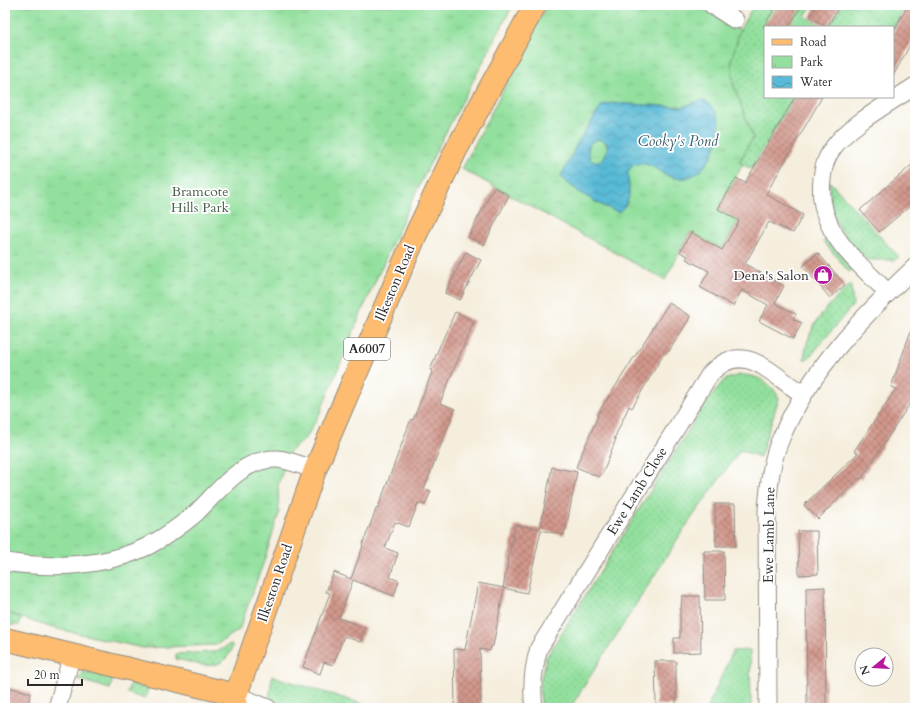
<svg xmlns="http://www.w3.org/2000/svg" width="920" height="713" font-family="Cardo,serif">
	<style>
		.grass { fill: url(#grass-dots); stroke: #5f8664 }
		.park { fill: url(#park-tufts); stroke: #5f8664 }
		.water { fill: url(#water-waves); stroke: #427280; fill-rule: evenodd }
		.building { fill: url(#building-cross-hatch) }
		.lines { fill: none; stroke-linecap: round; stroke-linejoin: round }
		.minor-casing { stroke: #908c84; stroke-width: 19 }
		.major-casing { stroke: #908c84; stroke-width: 24 }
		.minor { stroke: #fff; stroke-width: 17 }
		.major { stroke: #fdbc70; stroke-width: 22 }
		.labels { text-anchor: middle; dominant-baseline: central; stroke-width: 3.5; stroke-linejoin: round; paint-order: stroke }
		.shield { fill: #fff; stroke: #6b6b6b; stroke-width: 1 }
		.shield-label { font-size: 13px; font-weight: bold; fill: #2b2b2b }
		.park-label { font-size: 14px; fill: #4a614e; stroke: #fff }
		.poi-label { font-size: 14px; fill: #2b2b2b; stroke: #fff; text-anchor: end }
		.street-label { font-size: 14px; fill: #2b2b2b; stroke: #fff }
		.water-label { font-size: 15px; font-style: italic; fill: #3b5d67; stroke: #fff }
	</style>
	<defs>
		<pattern id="grass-dots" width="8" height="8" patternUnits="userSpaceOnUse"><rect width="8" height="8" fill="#93e09e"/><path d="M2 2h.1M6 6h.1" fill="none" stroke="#7fc088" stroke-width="1.8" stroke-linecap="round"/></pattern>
		<pattern id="park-tufts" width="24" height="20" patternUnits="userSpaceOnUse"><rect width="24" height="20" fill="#93e09e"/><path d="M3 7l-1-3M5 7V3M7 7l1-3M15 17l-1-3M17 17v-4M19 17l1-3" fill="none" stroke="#7fc088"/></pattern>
		<pattern id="water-waves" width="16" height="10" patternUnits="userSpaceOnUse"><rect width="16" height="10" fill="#58bad6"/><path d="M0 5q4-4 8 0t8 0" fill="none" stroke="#4997ae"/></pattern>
		<pattern id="building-cross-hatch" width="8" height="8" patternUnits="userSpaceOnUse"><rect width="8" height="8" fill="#d2988c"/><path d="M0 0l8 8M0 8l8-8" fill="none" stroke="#ab7c73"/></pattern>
	</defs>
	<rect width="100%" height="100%" fill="#fff"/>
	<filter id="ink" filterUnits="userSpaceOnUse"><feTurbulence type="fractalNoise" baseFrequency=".025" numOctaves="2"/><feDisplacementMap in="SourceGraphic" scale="8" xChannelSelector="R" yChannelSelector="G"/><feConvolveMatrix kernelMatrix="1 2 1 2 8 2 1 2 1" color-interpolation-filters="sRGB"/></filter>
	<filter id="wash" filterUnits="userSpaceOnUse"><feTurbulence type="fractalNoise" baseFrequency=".012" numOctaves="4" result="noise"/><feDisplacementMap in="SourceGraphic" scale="16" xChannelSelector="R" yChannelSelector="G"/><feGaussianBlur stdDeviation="0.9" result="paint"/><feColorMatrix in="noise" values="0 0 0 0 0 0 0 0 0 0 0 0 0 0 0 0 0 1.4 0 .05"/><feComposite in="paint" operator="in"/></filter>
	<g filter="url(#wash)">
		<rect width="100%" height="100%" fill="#f5eedd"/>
		<path class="grass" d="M 754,5 L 812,5 L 805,16 L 824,27 L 765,27 L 765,97 L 794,97 L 751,169 L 739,162 L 753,138 C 744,114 730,87 731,61 C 731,41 744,22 754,5 Z
			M 842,5 L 906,5 L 893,29 L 893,27 L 829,27 Z
			M 829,181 L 899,257 L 894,260 L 867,260 C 852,245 835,228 831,206 C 829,199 830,189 829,181 Z
			M 828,238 L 853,269 L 849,272 L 823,241 Z
			M 851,284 L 853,305 L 808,359 L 804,359 C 808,323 827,307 851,284 Z
			M 738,375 C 756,374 771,382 779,398 L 760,457 L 740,450 L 684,529 L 570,708 L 542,708 L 539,686 L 546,658 L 706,402 L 724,380 Z
			M 5,612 L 22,618 L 19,625 L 5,625 Z
			M 230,644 L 233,646 C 223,675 199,664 176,659 L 176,654 L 213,652 L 219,651 Z
			M 750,650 L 751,708 L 707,708 L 733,651 Z
			M 90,672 L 113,678 L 110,689 L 77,679 L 83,673 Z
			M 272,676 L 376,708 L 268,708 Z
			M 130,684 L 148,689 L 145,699 L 127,693 Z"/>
		<path class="park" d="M 5,5 L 513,5 L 436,151 L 405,215 L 362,311 L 320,413 L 306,438 L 290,451 L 278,485 L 279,513 L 264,561 L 239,630 L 216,645 L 143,648 L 49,627 L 5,612 Z
			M 547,5 L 696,5 L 740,30 L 731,61 L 733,83 L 753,138 L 739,162 L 743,164 L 718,209 L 738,221 L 722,249 L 690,232 L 665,280 L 462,169 Z"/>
		<path class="water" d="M 702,100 C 710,103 719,113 719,123 C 721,146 704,183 675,178 C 658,175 653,159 633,165 L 628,171 C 628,189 634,199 619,212 C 602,207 572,190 561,176 L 579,140 L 602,105 L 612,103 L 682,107 ZM 598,139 L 607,143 L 607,152 L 600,161 L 591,161 L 588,151 L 590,143 Z"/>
		<g id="blocks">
			<path class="building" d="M 777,5 L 802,5 L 789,27 L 763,27 Z
				M 816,5 L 840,5 L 827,27 L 810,17 Z
				M 908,5 L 915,5 L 915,36 L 893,76 L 893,32 Z
				M 795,97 L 822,97 L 766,194 L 803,215 L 793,233 L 769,222 L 745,264 L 784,286 L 775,303 L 796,314 L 793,319 L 802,323 L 793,339 L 759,321 L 768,305 L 742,290 L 733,306 L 700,287 L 709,271 L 686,259 L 688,256 L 680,252 L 691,232 L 722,250 L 739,221 L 718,209 L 736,178 L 745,183 Z
				M 915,162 L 915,202 L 879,232 L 860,210 Z
				M 494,187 L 509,195 L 484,245 L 468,237 Z
				M 466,252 L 481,260 L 460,300 L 445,293 Z
				M 818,253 L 845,285 L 830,298 L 803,266 Z
				M 669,303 L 690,316 L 688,321 L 669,351 L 663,355 L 632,408 L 629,406 L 614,439 L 616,439 L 603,472 L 599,477 L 576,467 L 598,416 L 597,415 Z
				M 455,312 L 474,321 L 440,403 L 455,409 L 424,489 L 431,491 L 425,505 L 418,503 L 409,527 L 395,522 L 385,548 L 398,553 L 390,577 L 399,581 L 394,596 L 353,580 L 339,618 L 365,628 L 360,642 L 344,636 L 333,665 L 324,662 L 320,674 L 303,667 L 330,593 L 326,592 L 334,572 L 351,579 L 363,546 L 362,546 L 377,507 L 378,508 L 411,419 L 413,420 L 433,370 L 430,370 L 438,350 Z
				M 913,325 L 915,325 L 915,404 L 911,402 L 861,479 L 859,478 L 818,519 L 804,505 L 858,453 L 854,451 L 896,389 L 891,387 L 892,384 Z
				M 552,467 L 577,472 L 566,529 L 565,529 L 564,535 L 541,530 L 527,593 L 503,588 L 515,525 L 540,529 Z
				M 715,504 L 735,504 L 736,546 L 716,546 Z
				M 798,531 L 817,531 L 818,574 L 799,575 Z
				M 704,551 L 724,551 L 725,600 L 705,600 Z
				M 478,583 L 504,588 L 493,646 L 491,646 L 490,651 L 480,649 L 481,707 L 455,708 L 454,649 L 465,650 Z
				M 825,587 L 826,708 L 807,708 L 806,588 Z
				M 682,596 L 700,596 L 701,652 L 674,653 L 674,638 L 680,638 L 680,609 L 681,609 Z
				M 655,661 L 676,661 L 676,705 L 656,705 Z
				M 5,686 L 31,693 L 27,708 L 15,708 L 5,705 Z"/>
		</g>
	</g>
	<g filter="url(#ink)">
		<use href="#blocks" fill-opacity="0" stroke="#908c84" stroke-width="1"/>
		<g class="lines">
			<g class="minor-casing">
				<path id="minor" d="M 712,5 L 735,20
					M 888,293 C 855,259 816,231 822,179 C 823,168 826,157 833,148 C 849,125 891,102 915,86
					M 5,562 C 51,569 106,567 148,546 C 165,537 182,525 196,513 C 219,491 242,458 277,459 C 290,460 303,466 315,470
					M 236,695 L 268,708
					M 57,708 L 72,655
					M 534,708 C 531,686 533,668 539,648 L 710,374 C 744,337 773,377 803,394
					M 768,708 L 767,510 C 769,485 771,459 782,436 C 810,370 863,316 915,267"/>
			</g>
			<g class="major-casing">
				<path id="major" d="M 5,639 L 236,695
					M 235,708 L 236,695 L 315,470 L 417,232 L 456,150 L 535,5"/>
			</g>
			<use href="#minor" class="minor"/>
			<use href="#major" class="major"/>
		</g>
	</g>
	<defs>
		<g id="shop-disc" transform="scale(1)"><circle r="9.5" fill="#b5179e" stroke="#fff"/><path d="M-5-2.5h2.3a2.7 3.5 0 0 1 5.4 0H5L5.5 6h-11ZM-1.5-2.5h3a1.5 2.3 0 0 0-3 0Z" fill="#fff"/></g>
	</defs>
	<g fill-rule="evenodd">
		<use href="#shop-disc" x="823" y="275"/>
	</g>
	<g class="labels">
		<rect class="shield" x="344" y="338" width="46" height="22" rx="3"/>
		<g class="shield-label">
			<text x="367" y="349">A6007</text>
		</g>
		<g class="park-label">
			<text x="200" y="191">Bramcote<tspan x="200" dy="16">Hills Park</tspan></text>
		</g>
		<g class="poi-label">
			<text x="809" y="275">Dena's Salon</text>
		</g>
		<g class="street-label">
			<text transform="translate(395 283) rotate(-67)">Ilkeston Road</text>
			<text transform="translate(637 491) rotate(-58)">Ewe Lamb Close</text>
			<text transform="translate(769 535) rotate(-89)">Ewe Lamb Lane</text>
			<text transform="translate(275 583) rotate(-71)">Ilkeston Road</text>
		</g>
		<g class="water-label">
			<text x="678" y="141">Cooky's Pond</text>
		</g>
	</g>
	<rect width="920" height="713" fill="none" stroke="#fff" stroke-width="20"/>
	<rect x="764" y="26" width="130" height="72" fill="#ffffff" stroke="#aaaaaa"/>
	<rect x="772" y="39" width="20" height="6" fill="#fdbc70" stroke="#aaaaaa"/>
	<text x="800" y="46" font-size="12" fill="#2b2b2b">Road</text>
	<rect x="772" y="56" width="20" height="12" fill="url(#park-tufts)" stroke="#aaaaaa"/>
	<text x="800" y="66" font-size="12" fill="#2b2b2b">Park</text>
	<rect x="772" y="76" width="20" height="12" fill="url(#water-waves)" stroke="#aaaaaa"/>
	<text x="800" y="86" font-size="12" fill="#2b2b2b">Water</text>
	<g transform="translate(874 667) rotate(252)"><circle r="19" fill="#ffffff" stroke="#aaaaaa"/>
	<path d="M0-3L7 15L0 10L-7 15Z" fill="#b5179e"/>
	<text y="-6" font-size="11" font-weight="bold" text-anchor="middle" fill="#2b2b2b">N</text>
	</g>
	<path d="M28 679v6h54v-6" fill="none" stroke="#2b2b2b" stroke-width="2"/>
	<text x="34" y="679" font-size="12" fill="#2b2b2b" stroke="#ffffff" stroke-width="3" paint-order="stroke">20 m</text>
</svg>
